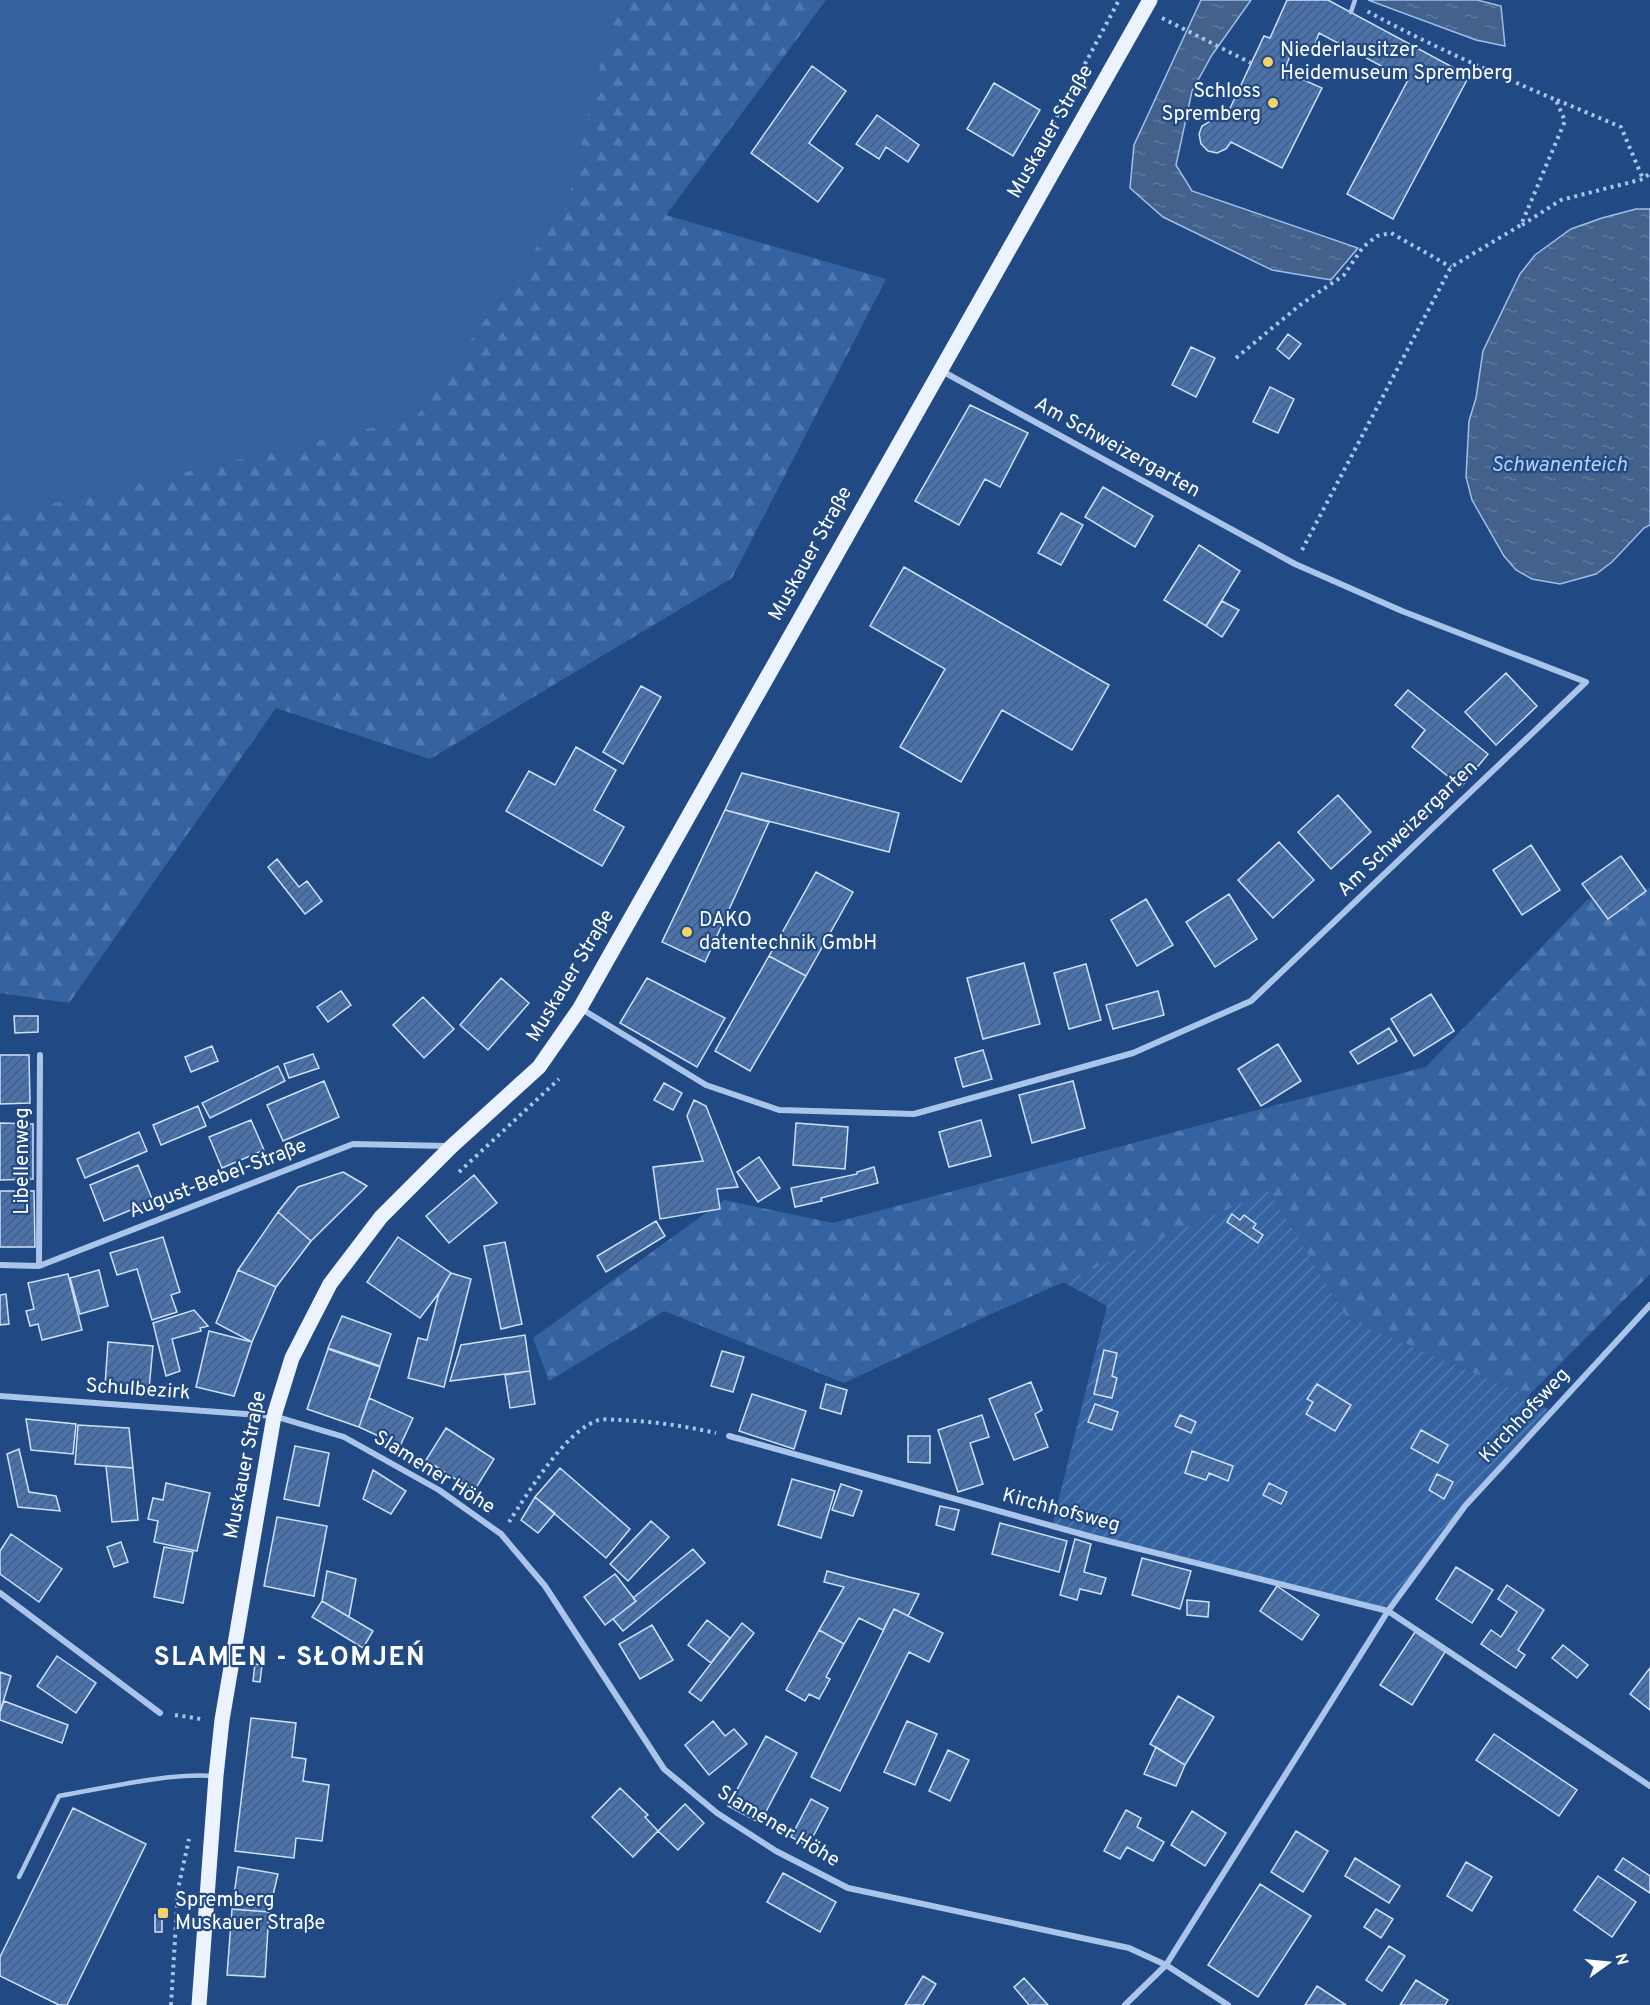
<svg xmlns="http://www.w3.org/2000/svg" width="1650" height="2005" font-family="Overpass,sans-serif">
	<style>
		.grass { fill: #3563a2 }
		.forest { fill: url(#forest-firs) }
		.garden { fill: url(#garden-furrows) }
		.water { fill: url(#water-ripples); stroke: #9ebfeb; stroke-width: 1.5 }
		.building { fill: url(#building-hatch); stroke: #cee0f7; stroke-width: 1.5 }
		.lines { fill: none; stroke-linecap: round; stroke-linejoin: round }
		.path { stroke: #aac5e9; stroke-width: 4; stroke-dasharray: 3 4.5; stroke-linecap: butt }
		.service { stroke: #aac5e9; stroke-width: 4.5 }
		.minor { stroke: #aac5e9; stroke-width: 6 }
		.primary { stroke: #edf3fe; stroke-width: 15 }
		.poi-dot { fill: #f6d26b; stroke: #214a85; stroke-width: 2 }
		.labels { text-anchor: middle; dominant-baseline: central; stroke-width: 4.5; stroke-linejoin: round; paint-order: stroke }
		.poi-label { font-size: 20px; fill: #fff; stroke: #214a85; text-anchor: start }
		.street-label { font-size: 20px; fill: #fff; stroke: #214a85 }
		.water-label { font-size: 21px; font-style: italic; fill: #b6cff1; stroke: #214a85 }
		.district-label { font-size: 26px; font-weight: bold; letter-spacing: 1.5px; fill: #fff; stroke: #214a85 }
	</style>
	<defs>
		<pattern id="forest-firs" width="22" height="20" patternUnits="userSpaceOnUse" patternTransform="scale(1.5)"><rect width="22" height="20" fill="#3563a2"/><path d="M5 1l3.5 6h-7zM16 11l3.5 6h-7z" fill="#537ab0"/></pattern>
		<pattern id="garden-furrows" width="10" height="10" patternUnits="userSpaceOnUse" patternTransform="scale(1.5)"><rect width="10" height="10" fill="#3563a2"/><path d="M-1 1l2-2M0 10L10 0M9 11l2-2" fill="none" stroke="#537ab0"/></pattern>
		<pattern id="water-ripples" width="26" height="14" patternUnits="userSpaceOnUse" patternTransform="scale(1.5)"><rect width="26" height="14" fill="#44618c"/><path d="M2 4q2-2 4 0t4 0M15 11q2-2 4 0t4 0" fill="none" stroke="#60799d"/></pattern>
		<pattern id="building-hatch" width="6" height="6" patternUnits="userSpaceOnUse" patternTransform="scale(1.5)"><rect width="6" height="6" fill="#4a73ae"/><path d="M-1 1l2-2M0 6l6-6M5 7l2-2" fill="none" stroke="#4b5e78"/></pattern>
	</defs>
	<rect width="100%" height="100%" fill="#214a85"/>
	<path class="grass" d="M 0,0 L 619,0 L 567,204 L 416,417 L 0,516 Z"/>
	<path class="forest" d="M 616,0 L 826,0 L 666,215 L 886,279 L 732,578 L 430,759 L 276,708 L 69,1003 L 0,993 L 0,516 L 416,417 L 567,204 Z
		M 1650,888 L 1650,1274 L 1528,1396 L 1348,1319 L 1269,1192 L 991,1314 L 844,1383 L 664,1311 L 549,1381 L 533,1338 L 724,1200 L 833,1223 L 1242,1114 L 1426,1067 L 1587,900 Z"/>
	<path class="garden" d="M 1269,1191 L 1348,1319 L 1528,1396 L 1551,1412 L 1465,1506 L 1388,1611 L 1052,1526 L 1107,1306 L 1063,1282 Z"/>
	<path class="water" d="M 1201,0 L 1251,0 L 1212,55 L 1192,91 L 1176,165 L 1192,191 L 1358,248 L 1331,280 L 1272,270 L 1163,217 L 1130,188 L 1134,145 Z
		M 1368,0 L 1477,0 L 1501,6 L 1505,46 L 1476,40 Z
		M 1636,209 L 1650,209 L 1650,525 L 1644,528 L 1612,562 L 1596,574 L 1560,584 L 1532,579 L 1516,570 L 1504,556 L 1472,500 L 1466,477 L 1469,421 L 1476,398 L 1483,351 L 1520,274 L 1535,255 L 1571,229 L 1602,218 Z"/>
	<path class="building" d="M 1287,0 L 1328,0 L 1469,76 L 1393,219 L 1347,194 L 1408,80 L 1319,33 L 1312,53 L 1306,56 L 1292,51 L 1284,71 L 1322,88 L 1282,168 L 1231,142 L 1226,149 L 1217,153 L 1208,151 L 1201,144 L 1199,134 L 1202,126 L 1214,119 L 1224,121 L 1264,36 L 1270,38 Z
		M 812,66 L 846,91 L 809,143 L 843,168 L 818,202 L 751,153 Z
		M 994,83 L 1040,110 L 1013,156 L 967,129 Z
		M 877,115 L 919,145 L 908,162 L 886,147 L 879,159 L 856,144 Z
		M 1288,334 L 1301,344 L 1289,359 L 1277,349 Z
		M 1191,347 L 1215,358 L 1196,397 L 1172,385 Z
		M 1270,387 L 1294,399 L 1278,433 L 1253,422 Z
		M 970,405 L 1028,433 L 1000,487 L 985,479 L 959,525 L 915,501 Z
		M 1103,487 L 1153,516 L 1135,547 L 1085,517 Z
		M 1061,513 L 1083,525 L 1061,565 L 1038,553 Z
		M 1199,545 L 1240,571 L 1206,626 L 1164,600 Z
		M 904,567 L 1109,685 L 1072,750 L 1002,710 L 961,782 L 900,747 L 945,669 L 870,626 Z
		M 1222,601 L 1239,610 L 1222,637 L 1206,626 Z
		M 1506,673 L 1537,706 L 1496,745 L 1465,712 Z
		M 641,686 L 661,697 L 623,764 L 603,752 Z
		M 1408,690 L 1488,754 L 1461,787 L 1412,747 L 1425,730 L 1395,705 Z
		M 576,747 L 616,770 L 594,810 L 624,827 L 602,866 L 506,811 L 529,771 L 555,785 Z
		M 742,773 L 899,813 L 889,852 L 725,810 Z
		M 1338,795 L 1371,832 L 1331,869 L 1298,832 Z
		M 725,810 L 769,822 L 705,962 L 662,942 Z
		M 1279,842 L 1314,880 L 1273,918 L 1238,880 Z
		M 1531,845 L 1560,890 L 1522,915 L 1493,870 Z
		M 1621,856 L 1646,891 L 1608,919 L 1582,884 Z
		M 277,859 L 299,887 L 307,881 L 322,901 L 305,914 L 268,867 Z
		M 816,872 L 853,892 L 806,976 L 769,956 Z
		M 1229,894 L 1257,939 L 1215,967 L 1186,922 Z
		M 1146,899 L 1173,945 L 1137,966 L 1111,920 Z
		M 769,956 L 806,976 L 750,1071 L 715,1051 Z
		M 1024,963 L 1040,1024 L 983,1039 L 967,978 Z
		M 1086,964 L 1101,1020 L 1069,1029 L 1054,973 Z
		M 501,978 L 529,1003 L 488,1050 L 460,1025 Z
		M 647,978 L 725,1018 L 697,1067 L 620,1023 Z
		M 341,991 L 351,1005 L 328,1022 L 317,1007 Z
		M 1158,991 L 1164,1015 L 1113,1029 L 1106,1005 Z
		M 1431,994 L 1454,1031 L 1414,1056 L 1391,1019 Z
		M 423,997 L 454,1029 L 424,1058 L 393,1025 Z
		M 14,1016 L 38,1016 L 38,1032 L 15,1033 Z
		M 1389,1028 L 1397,1041 L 1358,1064 L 1350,1052 Z
		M 1278,1044 L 1301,1081 L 1261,1106 L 1238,1069 Z
		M 212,1046 L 218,1061 L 191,1072 L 185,1057 Z
		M 983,1050 L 992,1079 L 963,1087 L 955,1058 Z
		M 313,1054 L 319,1068 L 289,1078 L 284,1064 Z
		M 0,1055 L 29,1055 L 30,1103 L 0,1104 Z
		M 278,1066 L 285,1081 L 210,1118 L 202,1103 Z
		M 324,1081 L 339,1117 L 283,1141 L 267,1105 Z
		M 1073,1081 L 1085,1128 L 1032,1143 L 1019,1095 Z
		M 664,1083 L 682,1093 L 673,1110 L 654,1100 Z
		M 694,1100 L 706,1106 L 738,1187 L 717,1189 L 720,1209 L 660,1219 L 653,1167 L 703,1161 L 687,1116 Z
		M 198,1106 L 206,1126 L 161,1145 L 153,1125 Z
		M 251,1120 L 264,1150 L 222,1168 L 209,1137 Z
		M 981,1120 L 991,1156 L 949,1167 L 939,1132 Z
		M 0,1123 L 33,1124 L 33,1179 L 0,1180 Z
		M 796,1123 L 848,1127 L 845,1169 L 793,1165 Z
		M 139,1132 L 147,1151 L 85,1178 L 77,1159 Z
		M 759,1157 L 780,1188 L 758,1202 L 737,1172 Z
		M 138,1165 L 153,1201 L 104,1221 L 90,1185 Z
		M 874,1167 L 878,1183 L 821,1198 L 822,1201 L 795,1207 L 791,1188 L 857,1174 L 857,1172 Z
		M 343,1172 L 367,1186 L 311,1241 L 278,1212 L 298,1187 Z
		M 474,1175 L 497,1203 L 449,1243 L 426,1216 Z
		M 0,1191 L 34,1191 L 35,1247 L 0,1247 Z
		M 278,1212 L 311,1241 L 276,1287 L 238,1270 Z
		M 1232,1214 L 1240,1220 L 1244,1215 L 1256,1224 L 1253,1228 L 1263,1235 L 1258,1243 L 1227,1222 Z
		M 656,1221 L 665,1236 L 606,1272 L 597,1256 Z
		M 163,1237 L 180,1292 L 171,1295 L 177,1312 L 152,1320 L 137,1269 L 117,1275 L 110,1253 Z
		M 398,1237 L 451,1273 L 439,1293 L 420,1318 L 367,1282 Z
		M 505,1242 L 522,1324 L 501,1329 L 484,1246 Z
		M 99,1270 L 108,1306 L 80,1314 L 70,1278 Z
		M 238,1270 L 276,1287 L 252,1342 L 216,1323 Z
		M 451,1273 L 471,1279 L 444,1387 L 408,1378 L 418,1338 L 427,1340 L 439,1293 Z
		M 68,1274 L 82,1330 L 42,1340 L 38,1324 L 30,1326 L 26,1311 L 34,1309 L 28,1283 Z
		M 6,1294 L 9,1324 L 0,1325 L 0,1295 Z
		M 194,1310 L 208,1326 L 200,1328 L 201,1331 L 172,1339 L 180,1371 L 166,1376 L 153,1323 Z
		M 342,1316 L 391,1334 L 380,1366 L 328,1348 Z
		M 209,1331 L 252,1342 L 234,1396 L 196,1387 Z
		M 525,1335 L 530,1371 L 450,1381 L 461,1345 Z
		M 108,1342 L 153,1346 L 149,1389 L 105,1385 Z
		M 328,1349 L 380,1367 L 359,1427 L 307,1409 Z
		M 1104,1350 L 1117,1353 L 1112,1376 L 1117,1378 L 1112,1398 L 1094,1394 Z
		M 722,1351 L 744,1357 L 733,1392 L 711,1386 Z
		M 530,1371 L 535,1404 L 510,1408 L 505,1375 Z
		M 1031,1382 L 1042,1410 L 1035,1414 L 1048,1447 L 1014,1460 L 989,1399 Z
		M 826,1384 L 847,1390 L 841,1414 L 820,1408 Z
		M 1317,1384 L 1351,1405 L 1335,1431 L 1306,1414 L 1313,1402 L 1307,1399 Z
		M 752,1394 L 806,1411 L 794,1449 L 739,1431 Z
		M 369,1398 L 413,1418 L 400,1446 L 359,1427 Z
		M 1095,1404 L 1118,1412 L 1112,1430 L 1088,1422 Z
		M 982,1415 L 989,1437 L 970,1443 L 983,1484 L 958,1492 L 938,1430 Z
		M 1180,1415 L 1196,1422 L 1191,1433 L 1175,1426 Z
		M 26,1419 L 76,1424 L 73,1454 L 31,1450 Z
		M 78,1425 L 129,1428 L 133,1468 L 75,1464 Z
		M 446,1428 L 494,1459 L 474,1491 L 426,1460 Z
		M 1421,1430 L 1448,1445 L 1438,1463 L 1411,1448 Z
		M 908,1436 L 930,1436 L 930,1463 L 908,1462 Z
		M 295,1446 L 329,1453 L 319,1506 L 284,1499 Z
		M 19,1449 L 29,1492 L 56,1496 L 60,1511 L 18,1507 L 7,1454 Z
		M 1192,1451 L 1233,1466 L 1228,1481 L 1209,1473 L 1206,1480 L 1185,1473 Z
		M 106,1466 L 133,1468 L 138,1520 L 112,1522 Z
		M 560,1468 L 630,1529 L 606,1558 L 535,1497 Z
		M 373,1470 L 406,1491 L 391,1514 L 363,1499 Z
		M 1437,1474 L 1453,1482 L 1444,1499 L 1429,1490 Z
		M 792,1479 L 835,1491 L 821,1538 L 778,1525 Z
		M 166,1483 L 210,1493 L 197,1551 L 154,1542 L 158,1521 L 148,1519 L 153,1498 L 163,1500 Z
		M 1269,1483 L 1287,1492 L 1281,1504 L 1263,1495 Z
		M 841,1484 L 862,1491 L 853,1516 L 832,1510 Z
		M 535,1497 L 555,1513 L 538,1533 L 521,1520 Z
		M 940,1506 L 959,1510 L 954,1530 L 936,1525 Z
		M 277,1517 L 327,1526 L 314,1596 L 264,1586 Z
		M 651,1521 L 669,1537 L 628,1581 L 610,1564 Z
		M 1000,1523 L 1067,1541 L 1059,1572 L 992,1554 Z
		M 11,1534 L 62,1569 L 39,1602 L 0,1574 L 0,1551 Z
		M 1075,1539 L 1091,1544 L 1084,1572 L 1106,1578 L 1101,1594 L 1080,1589 L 1077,1600 L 1060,1595 Z
		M 121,1542 L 128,1562 L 114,1567 L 107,1547 Z
		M 164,1547 L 193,1552 L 183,1603 L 154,1597 Z
		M 693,1549 L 705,1563 L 623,1631 L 613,1619 L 636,1601 L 633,1598 Z
		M 1142,1558 L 1191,1571 L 1180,1609 L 1132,1595 Z
		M 1456,1567 L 1493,1590 L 1472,1623 L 1436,1599 Z
		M 327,1571 L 356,1579 L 349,1617 L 322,1601 Z
		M 827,1571 L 849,1577 L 919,1594 L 908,1616 L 894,1609 L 883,1630 L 859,1618 L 844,1644 L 819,1630 L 844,1587 L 824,1582 Z
		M 615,1574 L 636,1601 L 605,1625 L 584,1597 Z
		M 1507,1585 L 1544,1610 L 1518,1650 L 1525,1655 L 1516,1668 L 1481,1644 L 1491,1630 L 1501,1637 L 1517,1612 L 1498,1599 Z
		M 1277,1586 L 1319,1615 L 1302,1640 L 1260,1611 Z
		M 1187,1600 L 1209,1602 L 1208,1617 L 1187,1615 Z
		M 322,1601 L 373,1631 L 363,1648 L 312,1617 Z
		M 894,1609 L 943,1633 L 929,1662 L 909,1652 L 840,1791 L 811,1777 Z
		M 707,1620 L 730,1638 L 711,1663 L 688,1645 Z
		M 742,1623 L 754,1633 L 701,1701 L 689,1692 Z
		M 652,1625 L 673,1660 L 640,1679 L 619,1644 Z
		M 819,1630 L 844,1644 L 826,1677 L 830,1679 L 819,1699 L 809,1694 L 805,1701 L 786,1690 Z
		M 1415,1632 L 1445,1652 L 1412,1705 L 1380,1685 Z
		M 1563,1645 L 1588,1665 L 1577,1678 L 1552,1658 Z
		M 57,1656 L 96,1683 L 76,1713 L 37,1686 Z
		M 255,1664 L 262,1665 L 260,1682 L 253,1681 Z
		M 1650,1668 L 1650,1710 L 1630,1694 Z
		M 0,1672 L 11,1676 L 0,1712 Z
		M 1178,1696 L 1214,1717 L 1185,1765 L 1150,1744 Z
		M 4,1701 L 68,1725 L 62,1743 L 0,1720 L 0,1712 Z
		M 251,1718 L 296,1723 L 292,1757 L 306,1759 L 303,1781 L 329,1785 L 322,1841 L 296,1838 L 294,1858 L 235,1851 Z
		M 713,1721 L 725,1736 L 734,1729 L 747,1744 L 709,1775 L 685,1745 Z
		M 907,1721 L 937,1734 L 915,1785 L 884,1772 Z
		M 1494,1734 L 1577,1790 L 1559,1816 L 1476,1760 Z
		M 766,1736 L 797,1753 L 760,1823 L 728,1806 Z
		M 1156,1747 L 1185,1765 L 1176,1786 L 1144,1774 Z
		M 948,1750 L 969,1760 L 950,1801 L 929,1791 Z
		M 620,1788 L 648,1815 L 645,1817 L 658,1831 L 633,1857 L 592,1817 Z
		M 811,1799 L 828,1808 L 808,1846 L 791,1837 Z
		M 685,1804 L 704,1823 L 678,1850 L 658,1831 Z
		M 73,1808 L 146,1844 L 67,2005 L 59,2005 L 0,1976 L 0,1957 Z
		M 1126,1810 L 1141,1818 L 1137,1827 L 1164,1842 L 1153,1861 L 1127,1847 L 1120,1859 L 1104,1851 Z
		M 1192,1811 L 1226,1833 L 1205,1866 L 1171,1845 Z
		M 1296,1831 L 1328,1851 L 1303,1892 L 1271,1872 Z
		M 1355,1858 L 1400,1886 L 1389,1903 L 1345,1876 Z
		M 1623,1858 L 1650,1876 L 1650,1893 L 1615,1870 Z
		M 1466,1862 L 1492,1877 L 1472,1911 L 1447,1896 Z
		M 238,1867 L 278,1874 L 269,1912 L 232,1909 Z
		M 783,1873 L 836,1902 L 820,1932 L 767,1902 Z
		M 1598,1876 L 1636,1902 L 1612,1937 L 1574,1910 Z
		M 1260,1884 L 1311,1916 L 1258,1997 L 1208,1965 Z
		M 232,1909 L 269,1912 L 265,1977 L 227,1975 Z
		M 1376,1909 L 1393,1919 L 1381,1938 L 1364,1927 Z
		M 155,1915 L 162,1915 L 162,1932 L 155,1932 Z
		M 1389,1946 L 1405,1956 L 1382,1991 L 1366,1980 Z
		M 923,1976 L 936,1984 L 923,2005 L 905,2005 Z
		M 1024,1978 L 1048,2005 L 1029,2005 L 1014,1987 Z
		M 1416,1980 L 1448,2000 L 1445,2005 L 1400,2005 Z
		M 1317,1986 L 1346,2005 L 1305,2005 Z"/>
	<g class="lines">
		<path class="path" d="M 1162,18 L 1251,63
			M 1557,100 L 1621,127 L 1643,179
			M 1046,137 L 1119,0
			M 1522,225 L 1561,200 L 1643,179 L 1650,173
			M 1236,358 L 1300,305 L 1344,275 L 1363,247 L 1377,236 L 1391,233 L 1451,267
			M 1302,550 L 1451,267 L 1521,225 L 1565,121 L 1556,100 C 1491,72 1427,44 1365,10
			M 459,1172 L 559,1079
			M 509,1522 C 528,1493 564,1433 596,1421 C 603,1418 612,1420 619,1420 C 652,1421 684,1426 716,1433
			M 175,1715 L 201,1719
			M 171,2005 L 178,1889 L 189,1839"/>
		<path class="service" d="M 1351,12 L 1355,0
			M 19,1877 L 59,1796 C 106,1788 166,1773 213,1776"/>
		<path class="minor" d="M 580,1008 L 706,1085 L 779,1110 L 914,1114 L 1133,1053 L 1251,1001 L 1586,682 L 1402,611 L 1295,564 L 940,370
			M 0,1265 L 39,1266 L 353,1144 L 447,1146
			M 39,1266 L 40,1055
			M 0,1396 L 274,1416 L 344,1437 L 439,1490 L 501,1534 L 545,1586 L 664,1769 L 717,1813 L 776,1851 L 848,1888 L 1129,1948 L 1166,1965 L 1228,2005
			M 729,1436 L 1092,1537 L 1388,1611 L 1650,1786
			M 0,1593 L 160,1713
			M 1125,2005 L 1166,1965 L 1388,1611 L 1465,1506 L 1650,1305"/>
		<path class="primary" d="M 199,2005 L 216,1776 L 222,1720 L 274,1416 L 292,1358 L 330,1284 L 381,1217 L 452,1146 L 539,1067 L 580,1008 L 1150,0"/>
	</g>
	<g class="poi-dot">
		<circle cx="1268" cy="62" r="6"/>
		<circle cx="1273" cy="103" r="6"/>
		<circle cx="687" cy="932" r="6"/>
		<rect x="157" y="1907" width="12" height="12" rx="3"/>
	</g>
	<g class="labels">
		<g class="poi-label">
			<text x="1280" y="51">Niederlausitzer<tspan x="1280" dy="23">Heidemuseum Spremberg</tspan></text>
			<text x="1261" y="92" text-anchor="end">Schloss<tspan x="1261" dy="23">Spremberg</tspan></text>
			<text x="699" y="921">DAKO<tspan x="699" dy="23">datentechnik GmbH</tspan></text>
			<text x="175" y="1901">Spremberg<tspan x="175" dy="23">Muskauer Straße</tspan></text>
		</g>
		<g class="street-label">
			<text transform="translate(1051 132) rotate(-60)">Muskauer Straße</text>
			<text transform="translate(1117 448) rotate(29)">Am Schweizergarten</text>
			<text transform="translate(811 554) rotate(-61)">Muskauer Straße</text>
			<text transform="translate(1408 829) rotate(-44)">Am Schweizergarten</text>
			<text transform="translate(571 976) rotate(-59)">Muskauer Straße</text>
			<text transform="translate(23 1161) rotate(-90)">Libellenweg</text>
			<text transform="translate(218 1179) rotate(-21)">August-Bebel-Straße</text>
			<text transform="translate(138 1390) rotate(4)">Schulbezirk</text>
			<text transform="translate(1525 1416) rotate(-47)">Kirchhofsweg</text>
			<text transform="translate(246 1465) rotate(-79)">Muskauer Straße</text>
			<text transform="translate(434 1473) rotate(32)">Slamener Höhe</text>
			<text transform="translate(1061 1511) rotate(15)">Kirchhofsweg</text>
			<text transform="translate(778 1827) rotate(31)">Slamener Höhe</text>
		</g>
		<g class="water-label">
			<text x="1559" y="465">Schwanenteich</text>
		</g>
		<g class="district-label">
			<text x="290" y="1658">SLAMEN - SŁOMJEŃ</text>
		</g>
	</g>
	<g transform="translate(1608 1963) rotate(75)" stroke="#214a85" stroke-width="4.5" paint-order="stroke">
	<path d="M0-4.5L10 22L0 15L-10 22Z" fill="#ffffff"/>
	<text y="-9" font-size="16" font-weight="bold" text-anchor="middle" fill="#ffffff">N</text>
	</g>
</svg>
